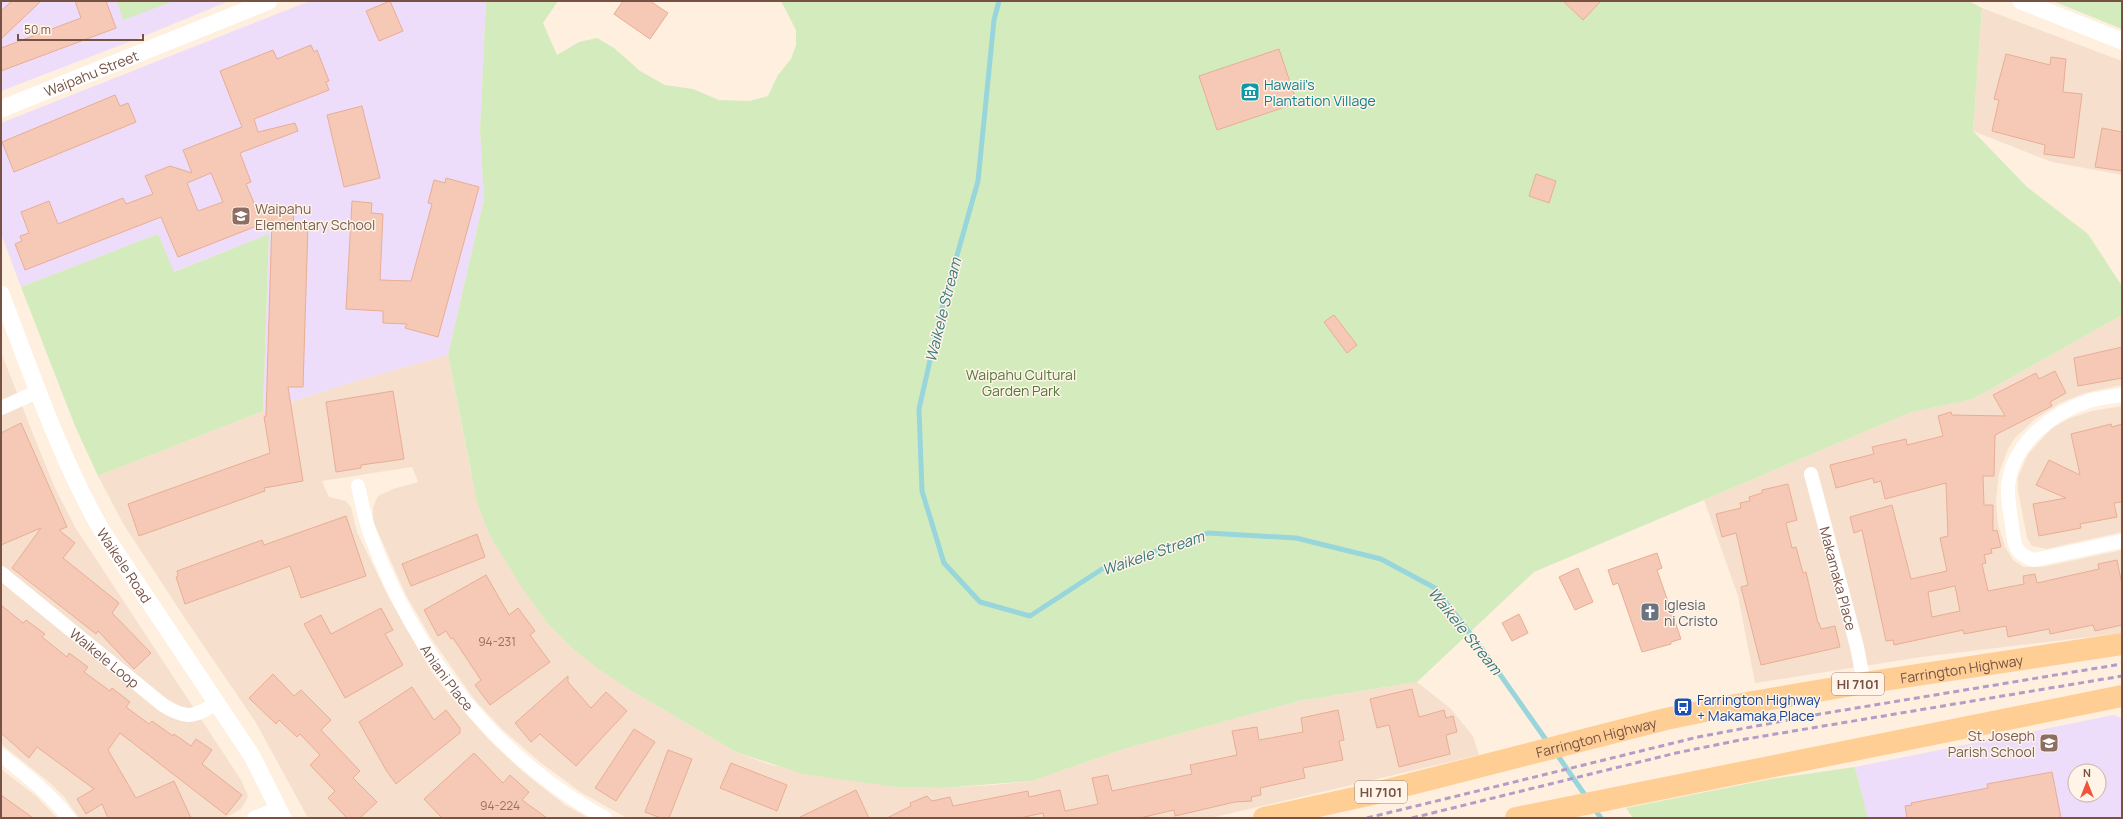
<svg xmlns="http://www.w3.org/2000/svg" width="2123" height="819" font-family="Manrope,sans-serif">
	<style>
		.residential { fill: #f6e0cd }
		.education { fill: #eddcfa; fill-rule: evenodd }
		.green { fill: #d4ecbd }
		.lines { fill: none; stroke-linecap: round; stroke-linejoin: round }
		.stream { stroke: #98d6db; stroke-width: 5 }
		.building { fill: #f5c9b5; stroke: #e9ad94; fill-rule: evenodd }
		.minor { stroke: #fff; stroke-width: 14 }
		.tertiary { stroke: #fff; stroke-width: 17 }
		.primary { stroke: #ffce95; stroke-width: 22 }
		.rail { stroke: #b19ec7; stroke-width: 3; stroke-dasharray: 6 4; stroke-linecap: butt }
		.labels { text-anchor: middle; dominant-baseline: central; stroke-width: 3; stroke-linejoin: round; paint-order: stroke }
		.number-label { font-size: 12px; fill: #967061 }
		.shield { fill: #fff4e7; stroke: #9f8376; stroke-width: 1 }
		.shield-label { font-size: 13px; font-weight: bold; fill: #765245 }
		.street-label { font-size: 14px; fill: #765245; stroke: #fff4e7 }
		.culture-label { font-size: 14px; fill: #0d838f; stroke: #fff4e7; text-anchor: start }
		.education-label { font-size: 14px; fill: #785e54; stroke: #fff4e7; text-anchor: start }
		.park-label { font-size: 14px; fill: #52773a; stroke: #fff4e7 }
		.worship-label { font-size: 14px; fill: #5b616d; stroke: #fff4e7; text-anchor: start }
		.transit-label { font-size: 14px; fill: #164399; stroke: #fff4e7; text-anchor: start }
		.water-label { font-size: 15px; font-style: italic; fill: #38787d; stroke: #fff4e7 }
	</style>
	<rect width="100%" height="100%" fill="#feefdf"/>
	<path class="residential" d="M 1982,8 L 2122,61 L 2122,175 L 2052,162 L 1973,131 Z
		M 2122,315 L 2122,385 L 2085,393 L 2060,403 L 2035,419 L 2015,438 L 2008,449 L 1999,473 L 1996,501 L 1998,524 L 2005,547 L 2013,560 L 2024,567 L 2043,567 L 2122,550 L 2122,633 L 1921,657 L 1755,683 L 1738,596 L 1704,500 L 1909,413 L 1973,399 Z
		M 1,352 L 35,439 L 55,488 L 75,527 L 241,780 L 248,796 L 246,801 L 241,809 L 225,818 L 79,818 L 65,798 L 49,782 L 1,744 Z
		M 448,355 L 471,473 L 504,559 L 547,623 L 573,649 L 630,690 L 736,752 L 771,765 L 896,787 L 943,788 L 993,785 L 1032,781 L 1124,749 L 1299,701 L 1417,682 L 1450,708 L 1473,736 L 1479,755 L 1211,818 L 627,818 L 582,793 L 541,763 L 502,729 L 474,699 L 431,638 L 406,595 L 373,521 L 373,507 L 378,496 L 393,489 L 418,482 L 412,467 L 322,481 L 329,497 L 346,501 L 351,507 L 357,532 L 388,596 L 431,671 L 447,692 L 489,740 L 522,771 L 565,805 L 589,818 L 308,818 L 255,721 L 188,623 L 124,525 L 98,476 L 263,411 L 359,380 Z
		M 2122,406 L 2122,532 L 2046,549 L 2032,546 L 2027,538 L 2018,491 L 2018,477 L 2028,454 L 2052,428 L 2070,418 L 2092,411 Z
		M 1,769 L 37,797 L 57,818 L 1,818 Z"/>
	<path class="education" d="M 1,1 L 229,1 L 139,38 L 1,91 Z
		M 310,1 L 486,1 L 480,130 L 484,199 L 448,355 L 359,380 L 263,411 L 269,234 L 173,272 L 158,234 L 21,287 L 1,234 L 1,123 Z
		M 2114,715 L 2122,719 L 2122,818 L 1868,818 L 1855,767 ZM 2075,771 L 2099,771 L 2099,795 L 2075,795 Z"/>
	<path class="green" d="M 117,1 L 174,1 L 123,20 Z
		M 486,1 L 558,1 L 543,23 L 557,55 L 579,42 L 597,38 L 614,48 L 640,71 L 665,85 L 693,89 L 719,100 L 750,101 L 768,96 L 778,75 L 791,59 L 796,45 L 796,30 L 781,1 L 1969,1 L 1982,8 L 1973,131 L 2027,187 L 2088,234 L 2122,286 L 2122,315 L 1973,399 L 1909,413 L 1534,572 L 1417,682 L 1299,701 L 1124,749 L 1032,781 L 943,788 L 896,787 L 803,774 L 736,752 L 630,690 L 596,667 L 573,649 L 547,623 L 521,586 L 489,534 L 477,502 L 448,355 L 484,199 L 480,130 Z
		M 2053,1 L 2122,1 L 2122,29 Z
		M 158,234 L 174,272 L 269,234 L 263,411 L 98,476 L 75,426 L 21,287 Z
		M 1855,767 L 1868,818 L 1633,818 L 1626,808 L 1771,779 Z"/>
	<g class="lines">
		<path class="stream" d="M 999,1 L 994,20 L 978,181 L 941,312 L 919,409 L 922,491 L 944,563 L 980,602 L 1030,616 L 1102,569 L 1208,533 L 1296,538 L 1381,559 L 1435,588 L 1482,649 L 1549,744
			M 1556,753 L 1587,798
			M 1593,807 L 1601,818"/>
	</g>
	<path class="building" d="M 12,1 L 41,1 L 1,39 L 1,11 Z
		M 75,1 L 106,1 L 116,28 L 1,71 L 1,48 L 81,18 Z
		M 390,1 L 403,31 L 379,41 L 366,11 Z
		M 623,1 L 650,1 L 668,13 L 650,39 L 614,14 Z
		M 1563,1 L 1601,1 L 1583,20 Z
		M 311,45 L 314,52 L 317,50 L 329,81 L 326,82 L 329,90 L 254,119 L 258,132 L 295,123 L 298,131 L 240,153 L 251,182 L 246,184 L 257,210 L 295,211 L 290,213 L 294,213 L 293,224 L 308,224 L 303,387 L 288,387 L 303,481 L 264,488 L 265,491 L 139,536 L 128,504 L 270,453 L 264,417 L 266,416 L 272,220 L 178,257 L 161,217 L 25,270 L 15,244 L 22,241 L 20,236 L 29,233 L 21,212 L 49,201 L 58,224 L 123,198 L 126,204 L 153,194 L 145,176 L 170,166 L 192,173 L 183,150 L 242,127 L 220,71 L 273,50 L 277,59 ZM 211,173 L 223,202 L 198,211 L 187,183 Z
		M 1279,49 L 1297,103 L 1217,130 L 1199,76 Z
		M 2006,54 L 2050,65 L 2051,57 L 2066,59 L 2063,92 L 2082,94 L 2074,158 L 2044,154 L 2045,145 L 1992,131 L 1999,100 L 1994,99 Z
		M 115,95 L 120,106 L 128,103 L 136,122 L 14,172 L 2,142 Z
		M 362,106 L 380,178 L 344,187 L 327,115 Z
		M 2102,128 L 2122,132 L 2122,171 L 2095,167 Z
		M 1536,174 L 1556,181 L 1549,203 L 1529,196 Z
		M 446,178 L 479,187 L 438,337 L 405,328 L 407,324 L 383,323 L 383,311 L 346,309 L 352,201 L 372,203 L 371,213 L 383,214 L 380,280 L 411,281 L 432,204 L 428,203 L 434,180 L 445,183 Z
		M 1334,315 L 1357,345 L 1347,353 L 1324,322 Z
		M 2122,347 L 2122,378 L 2078,386 L 2074,358 Z
		M 2055,371 L 2066,393 L 2050,402 L 2052,406 L 1995,435 L 1994,476 L 1983,476 L 1984,505 L 1993,505 L 1993,531 L 1997,530 L 2001,547 L 1991,549 L 1992,553 L 1984,555 L 1986,563 L 1982,564 L 1988,591 L 2024,584 L 2023,576 L 2035,574 L 2037,583 L 2099,569 L 2098,564 L 2117,560 L 2122,585 L 2122,625 L 2095,631 L 2093,625 L 2050,634 L 2049,629 L 2008,637 L 2006,626 L 1964,634 L 1963,630 L 1894,645 L 1893,640 L 1886,641 L 1862,530 L 1854,533 L 1850,517 L 1892,505 L 1911,579 L 1947,571 L 1940,538 L 1948,536 L 1946,483 L 1885,499 L 1881,481 L 1874,483 L 1873,478 L 1836,488 L 1830,465 L 1874,454 L 1872,447 L 1906,439 L 1907,445 L 1943,436 L 1938,416 L 1951,412 L 1952,415 L 2005,416 L 1993,395 L 2036,373 L 2039,379 ZM 1955,586 L 1960,611 L 1932,617 L 1928,592 Z
		M 393,391 L 404,459 L 361,465 L 361,468 L 336,472 L 326,402 Z
		M 21,423 L 67,527 L 59,530 L 75,543 L 63,558 L 119,603 L 112,613 L 151,653 L 134,669 L 98,631 L 96,634 L 12,568 L 41,528 L 1,545 L 1,433 Z
		M 2111,424 L 2112,427 L 2122,424 L 2122,502 L 2114,503 L 2117,517 L 2080,524 L 2081,528 L 2039,536 L 2033,504 L 2066,498 L 2036,485 L 2049,460 L 2080,475 L 2071,434 Z
		M 1788,484 L 1797,520 L 1786,523 L 1792,548 L 1796,547 L 1803,573 L 1806,572 L 1818,623 L 1819,623 L 1821,629 L 1835,626 L 1840,647 L 1761,665 L 1741,587 L 1748,585 L 1736,533 L 1722,537 L 1716,514 L 1741,508 L 1740,503 L 1750,501 L 1749,497 L 1762,493 L 1762,490 Z
		M 346,516 L 366,576 L 301,598 L 290,566 L 185,604 L 176,577 L 178,576 L 177,571 L 262,540 L 264,545 Z
		M 477,534 L 485,557 L 411,586 L 402,564 Z
		M 1657,553 L 1662,568 L 1657,570 L 1681,639 L 1671,642 L 1671,644 L 1642,652 L 1618,583 L 1613,585 L 1608,570 Z
		M 1578,568 L 1593,602 L 1575,610 L 1559,577 Z
		M 486,575 L 509,615 L 518,608 L 535,631 L 530,635 L 550,662 L 490,705 L 475,685 L 481,680 L 453,638 L 451,639 L 446,631 L 438,636 L 424,610 Z
		M 1,605 L 23,623 L 26,620 L 45,634 L 42,637 L 67,657 L 69,653 L 88,667 L 84,672 L 110,691 L 112,688 L 130,702 L 126,707 L 149,724 L 152,721 L 173,736 L 174,734 L 191,746 L 196,739 L 212,750 L 202,764 L 242,795 L 226,815 L 120,733 L 108,750 L 136,798 L 174,781 L 191,818 L 108,818 L 102,804 L 86,814 L 77,799 L 94,789 L 37,747 L 29,758 L 1,733 Z
		M 381,608 L 393,630 L 385,634 L 403,665 L 345,698 L 304,624 L 321,615 L 331,634 Z
		M 1519,614 L 1528,633 L 1512,641 L 1502,623 Z
		M 273,674 L 294,696 L 301,690 L 331,720 L 321,730 L 360,771 L 353,778 L 377,802 L 360,818 L 347,818 L 328,798 L 335,791 L 310,765 L 320,755 L 300,734 L 297,737 L 279,720 L 276,724 L 249,698 Z
		M 568,676 L 568,682 L 591,708 L 606,692 L 627,711 L 576,766 L 540,734 L 531,742 L 515,723 Z
		M 412,687 L 434,720 L 446,710 L 460,728 L 460,733 L 396,784 L 386,770 L 359,722 Z
		M 1412,689 L 1419,717 L 1444,710 L 1446,718 L 1453,716 L 1457,732 L 1446,735 L 1450,754 L 1399,767 L 1389,725 L 1377,728 L 1370,699 Z
		M 1338,710 L 1344,740 L 1339,741 L 1343,760 L 1303,768 L 1305,778 L 1260,788 L 1261,795 L 1251,797 L 1252,801 L 1235,802 L 1175,816 L 1174,810 L 1140,818 L 1044,818 L 1043,813 L 1020,818 L 887,818 L 911,806 L 910,803 L 927,796 L 932,801 L 950,797 L 953,806 L 1028,791 L 1029,797 L 1060,790 L 1065,811 L 1098,804 L 1092,778 L 1108,775 L 1112,791 L 1192,774 L 1190,765 L 1237,755 L 1232,731 L 1257,727 L 1259,740 L 1303,732 L 1301,718 Z
		M 634,729 L 655,742 L 616,801 L 595,788 Z
		M 668,750 L 692,759 L 669,818 L 661,818 L 645,812 Z
		M 474,753 L 503,783 L 510,775 L 529,792 L 522,800 L 547,818 L 442,818 L 424,799 Z
		M 731,763 L 787,785 L 777,811 L 720,788 Z
		M 2052,772 L 2061,818 L 1907,818 L 1905,806 L 1912,805 L 1911,803 L 1988,788 L 1987,784 Z
		M 856,790 L 869,818 L 798,818 Z
		M 1,795 L 33,818 L 1,818 Z"/>
	<g class="lines">
		<g class="minor">
			<path d="M 2122,395 C 2111,397 2099,398 2089,401 C 2054,412 2016,441 2009,479 C 2006,493 2010,511 2012,525 C 2014,544 2014,554 2034,560 L 2122,541"/>
			<path d="M 1,408 L 39,391"/>
			<path id="s1" d="M 1811,474 L 1857,647 L 1864,683"/>
			<path id="s2" d="M 358,486 C 362,503 365,521 371,536 C 414,653 495,758 605,818"/>
			<path id="s3" d="M 1,573 L 163,705 C 187,720 193,717 217,703"/>
			<path d="M 1,755 C 26,775 49,793 69,818"/>
			<path d="M 254,818 L 279,808"/>
		</g>
		<g class="tertiary">
			<path d="M 2021,1 L 2122,41"/>
			<path id="s4" d="M 1,109 L 269,1"/>
			<path id="s5" d="M 1,294 C 32,374 59,456 102,531 L 252,756 L 283,818"/>
		</g>
		<g class="primary">
			<path id="s6" d="M 1264,818 L 1368,795 L 1666,719 L 1724,707 L 1864,683 L 2122,644"/>
			<path d="M 1516,818 L 2122,696"/>
		</g>
		<path class="rail" d="M 1367,818 L 1698,737 L 1820,714 L 2122,664
			M 1412,818 L 1676,753 L 1740,740 L 2122,676"/>
	</g>
	<defs>
		<g id="museum-square" transform="scale(1)"><rect x="-9" y="-9" width="18" height="18" rx="4" fill="#0f9aa8" stroke="#fff4e7"/><path d="M0-6L6-3V-2H-6V-3ZM-5-1h2V3h-2ZM-1-1h2V3h-2ZM3-1h2V3H3ZM-6 4H6V6H-6Z" fill="#fff"/></g>
		<g id="school-square" transform="scale(1)"><rect x="-9" y="-9" width="18" height="18" rx="4" fill="#8d6e63" stroke="#fff4e7"/><path d="M0-5L7-2L0 1L-7-2ZM-4 1L0 2.5L4 1V4Q0 6-4 4Z" fill="#fff"/></g>
		<g id="church-square" transform="scale(1)"><rect x="-9" y="-9" width="18" height="18" rx="4" fill="#6b7280" stroke="#fff4e7"/><path d="M-1.2-6h2.4v3.5h3.3v2.4h-3.3V6h-2.4V-.1h-3.3v-2.4h3.3Z" fill="#fff"/></g>
		<g id="bus-square" transform="scale(1)"><rect x="-9" y="-9" width="18" height="18" rx="4" fill="#1a4fb4" stroke="#fff4e7"/><path d="M-5-6H5V4H4V6H2V4H-2V6H-4V4H-5ZM-3.5-4V0h7V-4ZM-3.5 1.2v1.5H-2V1.2ZM2 1.2v1.5H3.5V1.2Z" fill="#fff"/></g>
	</defs>
	<g fill-rule="evenodd">
		<use href="#museum-square" x="1250" y="92"/>
		<use href="#school-square" x="241" y="216"/>
		<use href="#church-square" x="1650" y="612"/>
		<use href="#bus-square" x="1683" y="707"/>
		<use href="#school-square" x="2049" y="743"/>
	</g>
	<g class="labels">
		<g class="number-label">
			<text x="497" y="641">94-231</text>
			<text x="500" y="805">94-224</text>
		</g>
		<g class="shield">
			<rect x="1832" y="673" width="52" height="22" rx="3"/>
			<rect x="1355" y="781" width="52" height="22" rx="3"/>
		</g>
		<g class="shield-label">
			<text x="1858" y="684">HI 7101</text>
			<text x="1381" y="792">HI 7101</text>
		</g>
		<g class="street-label">
			<text stroke="none"><textPath href="#s4" startOffset="97">Waipahu Street</textPath></text>
			<text stroke="none"><textPath href="#s5" startOffset="299">Waikele Road</textPath></text>
			<text stroke="none"><textPath href="#s1" startOffset="108">Makamaka Place</textPath></text>
			<text stroke="none"><textPath href="#s3" startOffset="134">Waikele Loop</textPath></text>
			<text stroke="none"><textPath href="#s6" startOffset="714">Farrington Highway</textPath></text>
			<text stroke="none"><textPath href="#s2" startOffset="213">Aniani Place</textPath></text>
			<text stroke="none"><textPath href="#s6" startOffset="342">Farrington Highway</textPath></text>
		</g>
		<g class="culture-label">
			<text x="1264" y="84">Hawaii's<tspan x="1264" dy="16">Plantation Village</tspan></text>
		</g>
		<g class="education-label">
			<text x="255" y="208">Waipahu<tspan x="255" dy="16">Elementary School</tspan></text>
			<text x="2035" y="735" text-anchor="end">St. Joseph<tspan x="2035" dy="16">Parish School</tspan></text>
		</g>
		<g class="park-label">
			<text x="1021" y="374">Waipahu Cultural<tspan x="1021" dy="16">Garden Park</tspan></text>
		</g>
		<g class="worship-label">
			<text x="1664" y="604">Iglesia<tspan x="1664" dy="16">ni Cristo</tspan></text>
		</g>
		<g class="transit-label">
			<text x="1697" y="699">Farrington Highway<tspan x="1697" dy="16">+ Makamaka Place</tspan></text>
		</g>
		<g class="water-label">
			<text transform="translate(943 310) rotate(-76)">Waikele Stream</text>
			<text transform="translate(1153 553) rotate(-19)">Waikele Stream</text>
			<text transform="translate(1465 631) rotate(51)">Waikele Stream</text>
		</g>
	</g>
	<rect width="2123" height="819" fill="none" stroke="#765245" stroke-width="4"/>
	<g transform="translate(2087 783)"><circle r="19" fill="#fff4e7" stroke="#c8b3a6"/>
	<path d="M0-3L7 15L0 10L-7 15Z" fill="#f1543b"/>
	<text y="-6" font-size="11" font-weight="bold" text-anchor="middle" fill="#765245">N</text>
	</g>
	<path d="M18 34v6h125v-6" fill="none" stroke="#765245" stroke-width="2"/>
	<text x="24" y="34" font-size="12" fill="#765245" stroke="#fff4e7" stroke-width="3" paint-order="stroke">50 m</text>
</svg>
